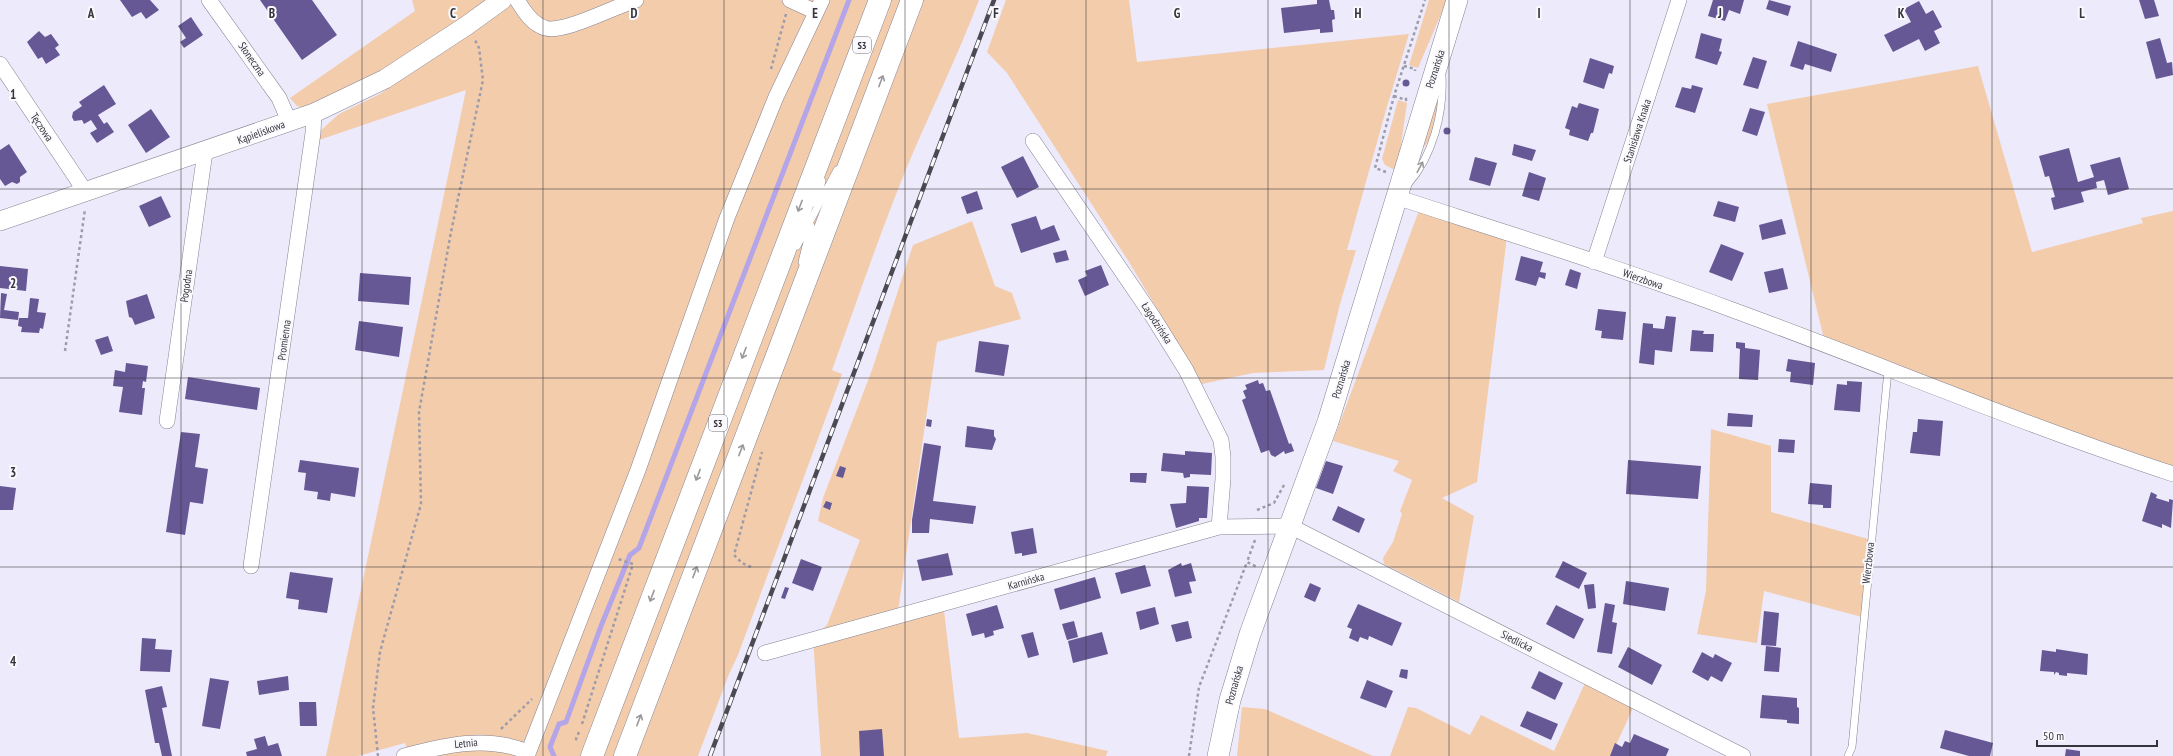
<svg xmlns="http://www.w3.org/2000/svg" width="2173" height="756" font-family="'PT Sans Narrow',sans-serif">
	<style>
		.green { fill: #f3ccac }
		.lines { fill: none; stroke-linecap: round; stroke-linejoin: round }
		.stream { stroke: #b4a5e9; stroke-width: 5 }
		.building { fill: #665795 }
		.service-casing { stroke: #868392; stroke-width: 8 }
		.minor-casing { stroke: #868392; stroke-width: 16 }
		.tertiary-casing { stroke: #868392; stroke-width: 20 }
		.secondary-casing { stroke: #868392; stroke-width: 22 }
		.motorway-casing { stroke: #868392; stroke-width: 23 }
		.path { stroke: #9e9ca8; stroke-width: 2.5; stroke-dasharray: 3 3; stroke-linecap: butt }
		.service { stroke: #fff; stroke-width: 7 }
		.minor { stroke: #fff; stroke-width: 15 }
		.tertiary { stroke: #fff; stroke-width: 19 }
		.secondary { stroke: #fff; stroke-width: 21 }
		.motorway { stroke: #fff; stroke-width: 22 }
		.rail-casing { stroke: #4b4951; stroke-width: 4.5 }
		.rail { stroke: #faf9fd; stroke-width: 3; stroke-dasharray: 9; stroke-linecap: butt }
		.oneway { stroke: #9a9a9d }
		.grid { fill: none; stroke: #36353b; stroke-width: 1; stroke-opacity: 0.55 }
		.labels { text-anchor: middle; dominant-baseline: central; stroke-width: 4; stroke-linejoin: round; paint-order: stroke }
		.shield { fill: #faf9fd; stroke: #717075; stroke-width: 1 }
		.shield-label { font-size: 10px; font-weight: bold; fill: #36353b }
		.street-label { font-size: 11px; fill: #36353b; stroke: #faf9fd }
		.grid-label { font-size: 13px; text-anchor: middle; font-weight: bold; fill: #36353b; stroke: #faf9fd; stroke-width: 4; stroke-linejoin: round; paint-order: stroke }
	</style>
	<rect width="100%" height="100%" fill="#edeafb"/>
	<path class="green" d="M 412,0 L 979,0 C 958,55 932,108 909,162 C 881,230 857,301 832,370 L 842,374 L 738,655 L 729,674 L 698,756 L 409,756 L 405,743 L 358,756 L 326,756 L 466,90 L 319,140 L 319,132 L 339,114 L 380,94 L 443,50 L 307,108 L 297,106 L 290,98 L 415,11 Z
		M 1006,0 L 1129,0 L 1137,62 L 1409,34 L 1386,110 L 1347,250 L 1356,250 L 1340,304 L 1324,370 L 1253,373 L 1202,384 L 1129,262 L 1007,73 L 987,52 Z
		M 1429,0 L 1447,0 L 1418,68 L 1409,65 Z
		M 1978,66 L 2032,252 L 2143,223 L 2141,218 L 2173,211 L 2173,473 L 1825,343 L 1767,104 Z
		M 1438,89 C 1438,107 1436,135 1423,148 Z
		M 1398,100 L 1407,103 L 1399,158 L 1395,170 L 1385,165 L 1382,159 Z
		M 1420,208 L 1505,229 L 1506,244 L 1477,482 L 1442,498 L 1474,516 L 1459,602 L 1384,564 L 1383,558 L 1393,542 L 1402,514 L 1400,511 L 1412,480 L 1393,471 L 1399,461 L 1333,441 Z
		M 972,221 L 995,286 L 1012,293 L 1021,319 L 937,342 L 898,611 L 943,602 L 959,738 L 1027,733 L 1108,751 L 1106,756 L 821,756 L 813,638 L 827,625 L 860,540 L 818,521 L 823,498 L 872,370 L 913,245 Z
		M 1711,429 L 1771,446 L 1771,512 L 1872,540 L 1866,618 L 1764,591 L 1757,643 L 1697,634 L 1706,591 Z
		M 1585,683 L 1633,708 L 1611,756 L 1390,756 L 1408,707 L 1416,708 L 1470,735 L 1481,715 L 1554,751 Z
		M 1242,707 L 1265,709 L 1373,756 L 1237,756 Z"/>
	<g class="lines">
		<path class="stream" d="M 554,756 L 550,747 L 559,724 L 566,722 L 601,626 L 630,555 L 639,548 L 849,0"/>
	</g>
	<path class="building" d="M 120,0 L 150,0 L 159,10 L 146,19 L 141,12 L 132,17 Z
		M 260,0 L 312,0 L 337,35 L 302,60 Z
		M 1317,0 L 1329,0 L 1331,10 L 1334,10 L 1335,19 L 1332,20 L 1333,32 L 1320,33 L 1320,29 L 1284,33 L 1281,8 L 1317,4 Z
		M 1713,0 L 1744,0 L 1740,14 L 1729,10 L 1725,21 L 1708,16 Z
		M 1769,0 L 1791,6 L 1788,16 L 1766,9 Z
		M 2139,0 L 2154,0 L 2159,16 L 2145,19 Z
		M 1919,1 L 1926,14 L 1933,10 L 1942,27 L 1934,31 L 1940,43 L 1925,51 L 1919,39 L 1893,52 L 1884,35 L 1911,22 L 1904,9 Z
		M 191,17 L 203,35 L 184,48 L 180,42 L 186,38 L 178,26 Z
		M 39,31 L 45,37 L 51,34 L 59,45 L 55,48 L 60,55 L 46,64 L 42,57 L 38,59 L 27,42 Z
		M 1701,33 L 1722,39 L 1719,51 L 1722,52 L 1717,65 L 1695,58 Z
		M 2160,38 L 2167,63 L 2172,62 L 2173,75 L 2156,79 L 2146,42 Z
		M 1798,41 L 1837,54 L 1831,72 L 1805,64 L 1803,70 L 1790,66 Z
		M 1753,57 L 1767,61 L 1758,89 L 1743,85 Z
		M 1590,58 L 1614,66 L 1612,74 L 1609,73 L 1604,89 L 1583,82 Z
		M1402.5 83a3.5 3.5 0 1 1 7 0a3.5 3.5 0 1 1-7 0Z
		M 104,85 L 116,104 L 98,115 L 104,124 L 107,122 L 114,132 L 97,143 L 90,133 L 97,129 L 91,120 L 84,124 L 82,120 L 74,121 L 72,117 L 73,112 L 82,106 L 79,102 Z
		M 1692,85 L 1703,88 L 1695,113 L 1675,107 L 1682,87 L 1691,89 Z
		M 1579,103 L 1599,109 L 1593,133 L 1591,133 L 1588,141 L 1569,135 L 1570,130 L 1565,128 L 1572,106 L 1577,108 Z
		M 1750,108 L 1765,112 L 1757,136 L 1742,131 Z
		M 151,109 L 170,137 L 146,153 L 128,125 Z
		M1443.5 131a3.5 3.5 0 1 1 7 0a3.5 3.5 0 1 1-7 0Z
		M 9,144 L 27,172 L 20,177 L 20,182 L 17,184 L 12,182 L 5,186 L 0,179 L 0,150 Z
		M 1514,144 L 1536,150 L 1532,161 L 1512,155 Z
		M 2069,148 L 2078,182 L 2094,177 L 2090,165 L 2120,157 L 2129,189 L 2108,195 L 2104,180 L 2096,182 L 2097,188 L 2081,192 L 2084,202 L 2054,210 L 2051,198 L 2055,197 L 2049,176 L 2045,177 L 2039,156 Z
		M 1023,156 L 1039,187 L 1017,198 L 1001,167 Z
		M 1475,157 L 1497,163 L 1490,186 L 1469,180 Z
		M 1529,172 L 1546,178 L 1539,201 L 1522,196 Z
		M 977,191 L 983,209 L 967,214 L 961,197 Z
		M 161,196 L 171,217 L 149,227 L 139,206 Z
		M 1718,201 L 1739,207 L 1735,222 L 1713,216 Z
		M 1036,216 L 1041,230 L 1054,225 L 1060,240 L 1021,253 L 1011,224 Z
		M 1782,219 L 1786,234 L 1762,240 L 1759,225 Z
		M 1721,244 L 1744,253 L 1732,281 L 1709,272 Z
		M 1066,250 L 1069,260 L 1056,263 L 1053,253 Z
		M 1521,256 L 1543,262 L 1540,272 L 1546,273 L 1545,279 L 1539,277 L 1536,286 L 1515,280 Z
		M 1101,265 L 1109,285 L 1085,296 L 1078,280 L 1087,276 L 1085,271 Z
		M 0,266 L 28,269 L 26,291 L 0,288 Z
		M 1783,268 L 1788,289 L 1769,293 L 1764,272 Z
		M 1570,269 L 1581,273 L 1577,289 L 1565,285 Z
		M 360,273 L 411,277 L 409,305 L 358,301 Z
		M 1,293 L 7,294 L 4,310 L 19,312 L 18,320 L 0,318 Z
		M 147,294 L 155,318 L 135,325 L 132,318 L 129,317 L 126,301 Z
		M 30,298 L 39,299 L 37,312 L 46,313 L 43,329 L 40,328 L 39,333 L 21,332 L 22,327 L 18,326 L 19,318 L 28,318 Z
		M 1598,309 L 1626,312 L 1623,340 L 1601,338 L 1602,331 L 1595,330 Z
		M 1666,316 L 1676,317 L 1672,352 L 1655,350 L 1654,365 L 1639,363 L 1643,323 L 1653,324 L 1653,328 L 1664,329 Z
		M 359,321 L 403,327 L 399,357 L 355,350 Z
		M 1692,330 L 1704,331 L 1703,334 L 1714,334 L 1713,352 L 1690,351 Z
		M 108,336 L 113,351 L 101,355 L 95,340 Z
		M 979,341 L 1009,345 L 1004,376 L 975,372 Z
		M 1736,342 L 1745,343 L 1745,348 L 1760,350 L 1758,380 L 1739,379 L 1740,349 L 1736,348 Z
		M 1788,359 L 1815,363 L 1813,385 L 1790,382 L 1791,372 L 1786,371 Z
		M 126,363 L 148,366 L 146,382 L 143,381 L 142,388 L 145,388 L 142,415 L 119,412 L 123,387 L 113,386 L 115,370 L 125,372 Z
		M 188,377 L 260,388 L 257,410 L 185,399 Z
		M 1258,380 L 1259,384 L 1263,383 L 1266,391 L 1270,390 L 1289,444 L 1291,443 L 1294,451 L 1285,454 L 1284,451 L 1275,457 L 1271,455 L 1269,450 L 1261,453 L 1242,400 L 1246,398 L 1243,391 L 1247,389 L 1245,385 Z
		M 1847,381 L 1862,382 L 1860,412 L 1834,410 L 1837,384 L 1847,385 Z
		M 1728,413 L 1753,415 L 1752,427 L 1727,426 Z
		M 927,419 L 932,420 L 931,427 L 926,426 Z
		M 1918,419 L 1943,421 L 1940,456 L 1910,453 L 1913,432 L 1917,432 Z
		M 967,426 L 994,430 L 994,436 L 996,439 L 992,450 L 965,447 Z
		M 181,432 L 200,434 L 195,467 L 208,469 L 203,504 L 190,502 L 185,535 L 166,532 Z
		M 1779,439 L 1795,440 L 1794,453 L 1778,452 Z
		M 924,443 L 941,446 L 933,501 L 976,506 L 973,524 L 930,519 L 929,533 L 912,533 L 912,520 Z
		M 1185,451 L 1212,453 L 1211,475 L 1190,474 L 1190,477 L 1184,478 L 1183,473 L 1161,471 L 1163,453 L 1185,455 Z
		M 300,460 L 359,468 L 355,497 L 331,493 L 330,501 L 317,499 L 318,492 L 304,490 L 306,473 L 298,472 Z
		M 1628,460 L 1701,466 L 1698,499 L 1626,494 Z
		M 1326,461 L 1343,466 L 1333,494 L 1316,488 Z
		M 840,466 L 846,468 L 843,478 L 836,476 Z
		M 1130,473 L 1147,473 L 1146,483 L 1130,482 Z
		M 1810,483 L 1832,485 L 1831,508 L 1823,508 L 1823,505 L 1808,504 Z
		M 0,486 L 16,488 L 13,510 L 0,510 Z
		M 1187,486 L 1209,487 L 1207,518 L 1199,518 L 1199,521 L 1176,528 L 1170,504 L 1186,503 Z
		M 2151,492 L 2157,495 L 2156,498 L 2169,502 L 2169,499 L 2173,500 L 2171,528 L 2162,524 L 2162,528 L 2142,521 Z
		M 826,501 L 832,503 L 830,510 L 823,507 Z
		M 1338,506 L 1365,519 L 1359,533 L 1332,520 Z
		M 1033,528 L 1037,553 L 1022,556 L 1022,553 L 1015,554 L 1011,532 Z
		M 948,553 L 953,575 L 922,581 L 917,560 Z
		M 801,559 L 822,567 L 813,591 L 792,583 Z
		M 1563,561 L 1587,573 L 1579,589 L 1555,577 Z
		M 1181,563 L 1182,566 L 1191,563 L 1196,581 L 1189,582 L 1192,593 L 1175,597 L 1168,570 Z
		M 1145,565 L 1151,586 L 1121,594 L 1115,573 Z
		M 290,572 L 333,578 L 327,613 L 298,609 L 299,600 L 286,598 Z
		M 1095,577 L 1101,598 L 1060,610 L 1054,589 Z
		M 1626,581 L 1669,588 L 1665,611 L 1623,604 Z
		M 1310,583 L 1321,588 L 1315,602 L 1304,597 Z
		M 1594,584 L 1596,608 L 1588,609 L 1584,585 Z
		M 785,587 L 789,588 L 785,599 L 781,598 Z
		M 1605,603 L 1615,605 L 1612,622 L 1617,623 L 1612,654 L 1597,652 Z
		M 1358,604 L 1402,623 L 1392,646 L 1369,636 L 1368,640 L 1360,637 L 1358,642 L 1349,638 L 1352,629 L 1347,627 Z
		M 997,605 L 1004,628 L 993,631 L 994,635 L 985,638 L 984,633 L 972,636 L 966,614 Z
		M 1556,605 L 1584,619 L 1574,639 L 1546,624 Z
		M 1155,607 L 1159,624 L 1140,630 L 1136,612 Z
		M 1764,611 L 1779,613 L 1776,646 L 1761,645 Z
		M 1074,621 L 1078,637 L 1067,640 L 1062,624 Z
		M 1188,621 L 1192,638 L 1176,642 L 1171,625 Z
		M 1033,632 L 1039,655 L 1028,658 L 1021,635 Z
		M 1102,632 L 1108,654 L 1073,663 L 1068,641 Z
		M 142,638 L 156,639 L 155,649 L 172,650 L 170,672 L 140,671 Z
		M 1766,646 L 1781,648 L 1779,672 L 1764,671 Z
		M 1628,647 L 1662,665 L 1652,685 L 1618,667 Z
		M 2056,649 L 2088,654 L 2087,675 L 2067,673 L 2067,676 L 2059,675 L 2059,673 L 2056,672 L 2054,675 L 2054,672 L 2040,671 L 2042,650 L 2056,652 Z
		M 1702,652 L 1713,658 L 1715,654 L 1732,663 L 1722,682 L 1711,676 L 1708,681 L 1692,672 Z
		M 1401,669 L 1408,670 L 1407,679 L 1399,677 Z
		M 1539,671 L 1563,683 L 1555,700 L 1531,688 Z
		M 288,676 L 289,690 L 259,695 L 257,681 Z
		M 210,678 L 229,681 L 220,729 L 202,726 Z
		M 1367,680 L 1393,691 L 1386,708 L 1360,698 Z
		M 162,686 L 167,707 L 162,708 L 172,756 L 162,756 L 159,743 L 155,743 L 145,690 Z
		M 1762,695 L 1797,698 L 1797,707 L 1799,708 L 1799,724 L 1787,723 L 1787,720 L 1760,718 Z
		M 299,702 L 316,702 L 317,726 L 300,726 Z
		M 1527,711 L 1558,724 L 1551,740 L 1520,726 Z
		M 882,729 L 884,756 L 860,756 L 859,731 Z
		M 1945,730 L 1993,743 L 1990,756 L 1969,756 L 1940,748 Z
		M 1634,734 L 1669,749 L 1666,756 L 1610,756 L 1615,743 L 1622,747 L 1625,741 L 1630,743 Z
		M 265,736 L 268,746 L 278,743 L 282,756 L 247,756 L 246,752 L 257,749 L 254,739 Z
		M 2066,749 L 2080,751 L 2080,756 L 2065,756 Z"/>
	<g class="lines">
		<g class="service-casing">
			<path id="service" d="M 1408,184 C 1433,156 1444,112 1442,76
				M 816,204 L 822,181
				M 797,246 L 837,170
				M 802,262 L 811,226
				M 1848,756 L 1852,747 L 1888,370"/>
		</g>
		<g class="minor-casing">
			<path id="minor" d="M 209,0 L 279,98 L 289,121
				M 517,0 C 524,11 532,24 545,28 C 563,34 616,6 636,0
				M 790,0 L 816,12
				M 0,64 L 85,191
				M 1033,141 L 1153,317 L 1186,370 L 1221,440 L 1223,457 L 1223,479 L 1219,527
				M 1396,197 C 1507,233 1620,268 1730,309 C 1878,363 2023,425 2173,474
				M 1594,262 L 1679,0
				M 167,421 L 205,152
				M 251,566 L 313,133 L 314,113
				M 765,653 L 1219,527 L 1290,526 L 1743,756
				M 404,756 C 446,745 486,735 528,752
				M 527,756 L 638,470 L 727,218 L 776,97 L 822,0"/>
		</g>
		<g class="tertiary-casing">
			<path id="tertiary" d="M 0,221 L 314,113 L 385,79 L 466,26 L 502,0"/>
		</g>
		<g class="secondary-casing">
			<path id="secondary" d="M 1218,756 L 1230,700 L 1250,634 L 1328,422 L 1457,0"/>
		</g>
		<g class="motorway-casing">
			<path id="motorway" d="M 592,756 L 880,0
				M 625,756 L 912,0"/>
		</g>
		<path class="path" d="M 1404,66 L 1415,69 L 1415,71
			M 771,69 L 786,14
			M 1394,96 L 1406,100 L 1406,97
			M 1386,172 L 1375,168 L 1394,96 L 1425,0
			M 65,351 L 85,209
			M 1257,510 L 1274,503 L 1284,485
			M 1255,540 L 1247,562 L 1257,567
			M 751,567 L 742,563 L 734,555 L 762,452
			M 582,724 L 633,564 L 618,559
			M 501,729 L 532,699
			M 579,732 L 576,739 L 579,740
			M 378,756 L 373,708 L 380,652 L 421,504 L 419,412 L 451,232 L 483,80 L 479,48 L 475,40
			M 1189,756 L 1199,687 L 1247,562"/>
		<use href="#service" class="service"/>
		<use href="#minor" class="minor"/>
		<use href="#tertiary" class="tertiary"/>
		<use href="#secondary" class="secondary"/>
		<use href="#motorway" class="motorway"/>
		<g class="rail-casing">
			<path id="rail" d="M 710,756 L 994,0"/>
		</g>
		<use href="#rail" class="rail"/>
	</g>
	<defs><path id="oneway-shaft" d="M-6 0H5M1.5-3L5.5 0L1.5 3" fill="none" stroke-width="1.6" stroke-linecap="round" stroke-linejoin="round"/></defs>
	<g class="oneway">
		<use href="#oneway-shaft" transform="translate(881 81) rotate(-69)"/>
		<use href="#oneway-shaft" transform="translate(1420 167) rotate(-62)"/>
		<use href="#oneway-shaft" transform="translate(800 206) rotate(111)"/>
		<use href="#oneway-shaft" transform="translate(744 353) rotate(111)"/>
		<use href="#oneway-shaft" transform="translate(741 450) rotate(-69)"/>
		<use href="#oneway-shaft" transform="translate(698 475) rotate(111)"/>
		<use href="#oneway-shaft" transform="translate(695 572) rotate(-69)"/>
		<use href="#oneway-shaft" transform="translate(652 596) rotate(111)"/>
		<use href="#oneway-shaft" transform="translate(639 720) rotate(-69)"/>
	</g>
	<path class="grid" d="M 181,0 L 181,756M 362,0 L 362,756M 543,0 L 543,756M 724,0 L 724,756M 905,0 L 905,756M 1086,0 L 1086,756M 1268,0 L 1268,756M 1449,0 L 1449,756M 1630,0 L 1630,756M 1811,0 L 1811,756M 1992,0 L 1992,756M 0,189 L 2173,189M 0,378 L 2173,378M 0,567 L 2173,567"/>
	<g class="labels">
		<g class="shield">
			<rect x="853" y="37" width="18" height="16" rx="3"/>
			<rect x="709" y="415" width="18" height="16" rx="3"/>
		</g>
		<g class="shield-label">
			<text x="862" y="45">S3</text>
			<text x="718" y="423">S3</text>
		</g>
		<g class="street-label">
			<text transform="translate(252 59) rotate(55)">Słoneczna</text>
			<text transform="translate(1435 69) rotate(-72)">Poznańska</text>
			<text transform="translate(42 127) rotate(56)">Tęczowa</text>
			<text transform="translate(1637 131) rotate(-72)">Stanisława Knaka</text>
			<text transform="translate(261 132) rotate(-20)">Kąpieliskowa</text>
			<text transform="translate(1643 279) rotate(19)">Wierzbowa</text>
			<text transform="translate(186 286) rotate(-82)">Pogodna</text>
			<text transform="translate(1157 323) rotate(57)">Łagodzińska</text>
			<text transform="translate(284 340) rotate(-82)">Promienna</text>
			<text transform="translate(1341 379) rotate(-73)">Poznańska</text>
			<text transform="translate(1868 563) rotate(-84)">Wierzbowa</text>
			<text transform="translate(1026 581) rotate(-16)">Karnińska</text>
			<text transform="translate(1517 641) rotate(27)">Siedlicka</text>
			<text transform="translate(1234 685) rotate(-74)">Poznańska</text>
			<text transform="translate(466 743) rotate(-5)">Letnia</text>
		</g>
	</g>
	<g class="grid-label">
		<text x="91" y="18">A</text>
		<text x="272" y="18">B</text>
		<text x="453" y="18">C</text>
		<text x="634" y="18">D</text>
		<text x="815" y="18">E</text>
		<text x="996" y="18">F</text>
		<text x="1177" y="18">G</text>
		<text x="1358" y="18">H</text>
		<text x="1539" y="18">I</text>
		<text x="1720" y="18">J</text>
		<text x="1901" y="18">K</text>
		<text x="2082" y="18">L</text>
		<text x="13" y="99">1</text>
		<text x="13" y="288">2</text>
		<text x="13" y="477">3</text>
		<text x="13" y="666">4</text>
	</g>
	<path d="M2037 740v6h120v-6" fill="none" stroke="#36353b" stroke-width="2"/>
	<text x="2043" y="740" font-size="12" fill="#36353b" stroke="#faf9fd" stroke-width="3" paint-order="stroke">50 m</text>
</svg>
